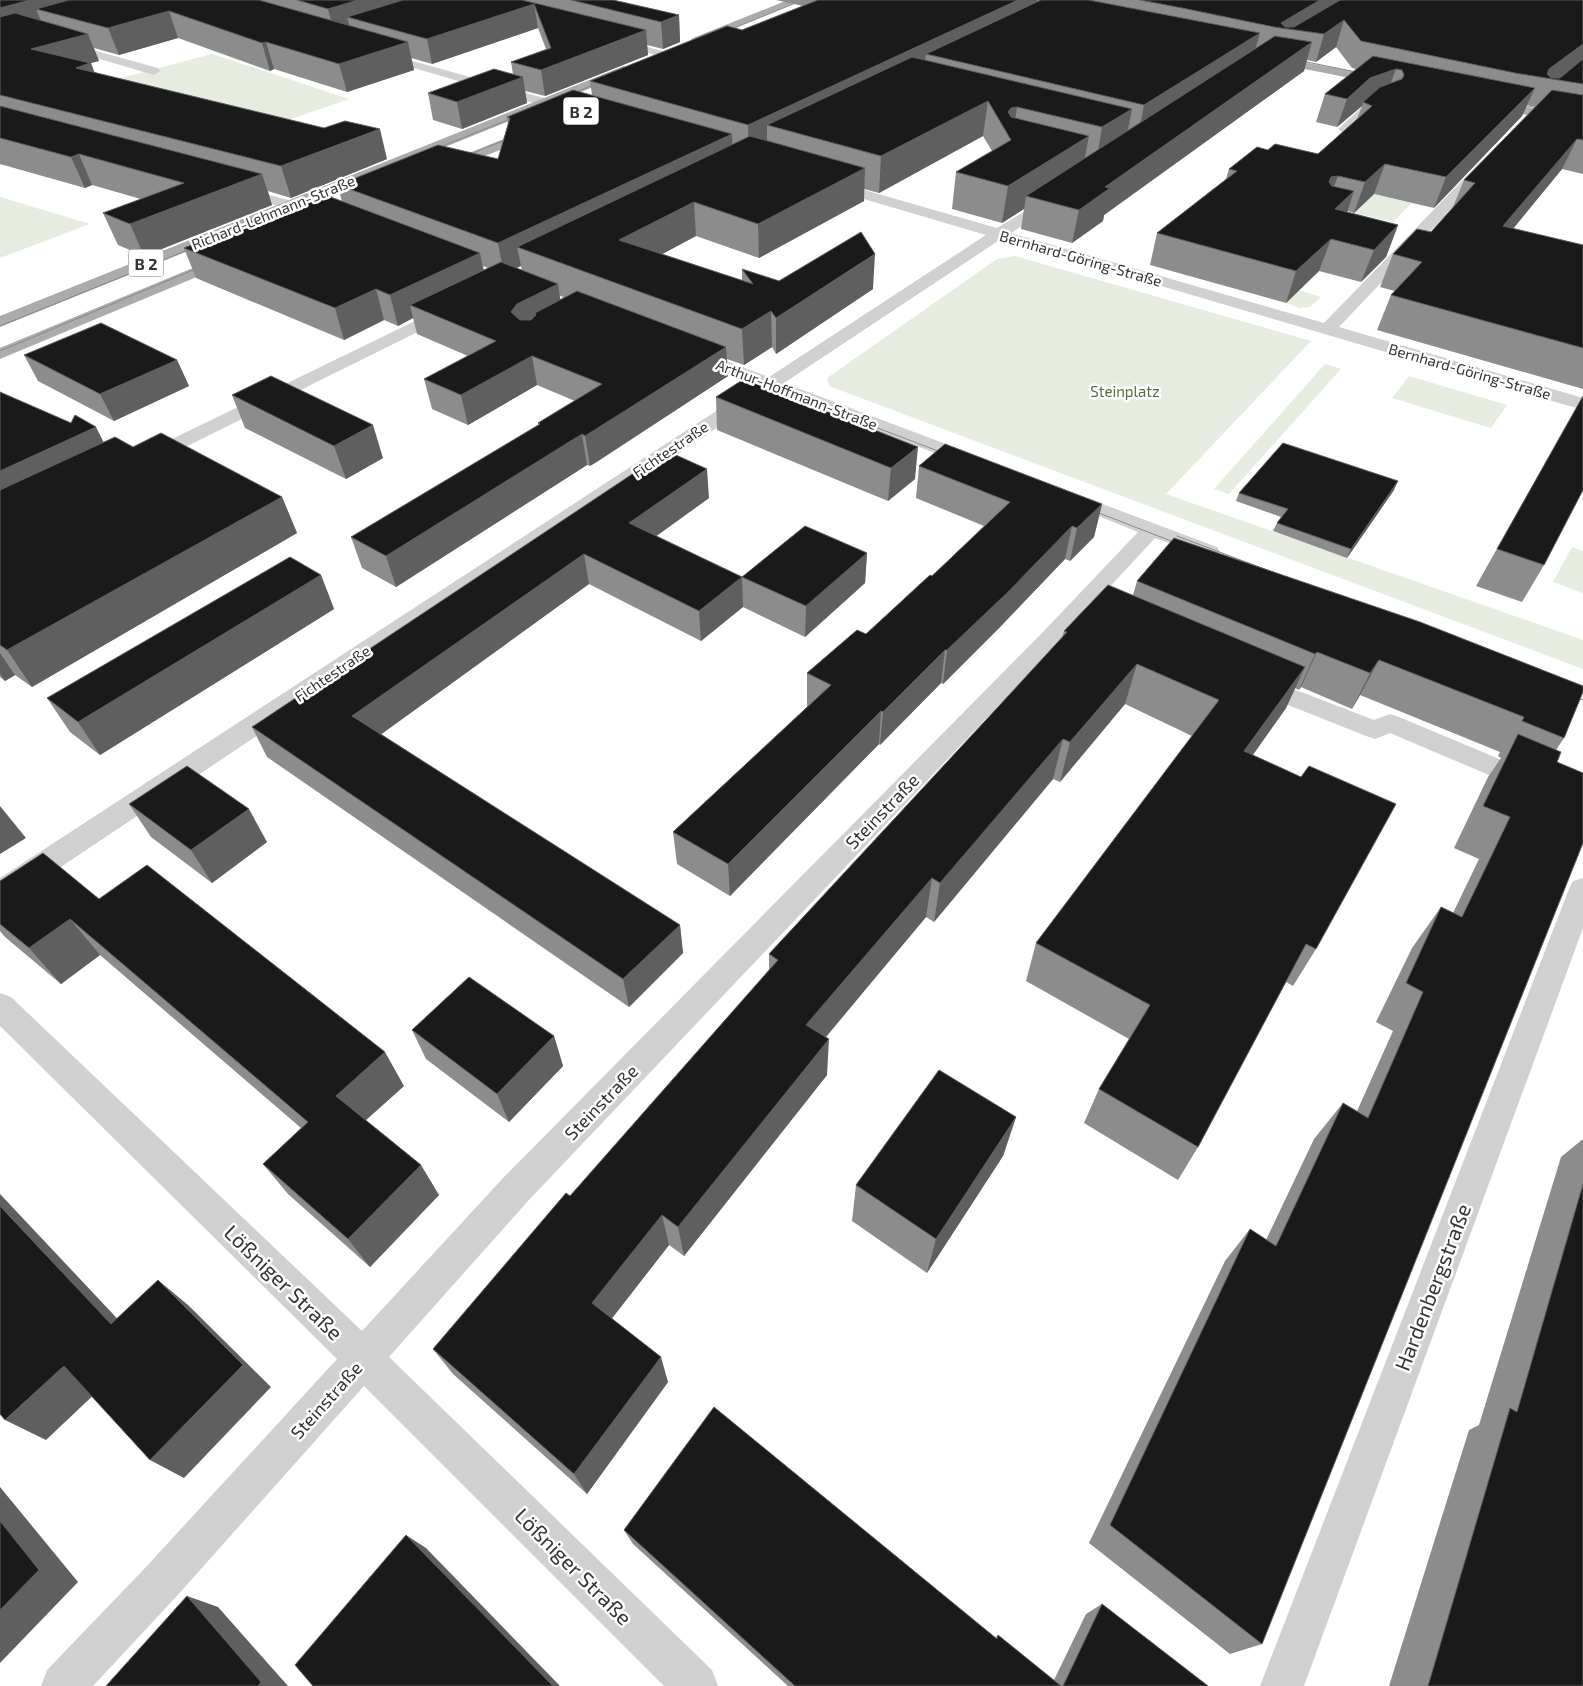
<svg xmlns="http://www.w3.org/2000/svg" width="1583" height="1686" font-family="'Exo 2',sans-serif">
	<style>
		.green { fill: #e6ecdf }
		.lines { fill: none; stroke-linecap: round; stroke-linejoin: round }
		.minor { fill: #d0d0d0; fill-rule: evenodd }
		.major { fill: #ababab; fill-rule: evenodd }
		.tram { stroke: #888; stroke-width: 1 }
		.wall { fill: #8c8c8c; fill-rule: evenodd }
		.shaded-wall { fill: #5f5f5f }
		.building { fill: #1a1a1a; stroke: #5f5f5f }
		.labels { text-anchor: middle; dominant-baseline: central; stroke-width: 5; stroke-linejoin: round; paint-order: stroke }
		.far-street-label { font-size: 15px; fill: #333; stroke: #fff }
		.far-park-label { font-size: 15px; fill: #56703f; stroke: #fff }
		.shield { fill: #fff; stroke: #707070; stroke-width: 1 }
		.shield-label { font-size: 16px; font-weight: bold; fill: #333 }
		.street-label { font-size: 18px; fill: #333; stroke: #fff }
		.near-street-label { font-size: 21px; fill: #333; stroke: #fff }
	</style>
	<rect width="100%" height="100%" fill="#fff"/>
	<path class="green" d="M 212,54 L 349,99 L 274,125 L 110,81 Z
		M 1373,194 L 1412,203 L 1393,222 L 1342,210 Z
		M 0,197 L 90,224 L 0,258 Z
		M 1015,256 L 1311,341 L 1166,494 L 1583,640 L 1583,669 L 829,386 L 827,378 L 997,259 Z
		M 1299,290 L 1321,297 L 1310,307 L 1299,308 L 1286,303 Z
		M 1325,364 L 1341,369 L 1229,494 L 1214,489 Z
		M 1409,376 L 1507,405 L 1491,428 L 1392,398 Z
		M 1572,547 L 1583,551 L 1583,593 L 1553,582 Z"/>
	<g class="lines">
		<path class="minor" d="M 612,38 L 667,52 L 669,54 L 663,57 L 608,43 L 606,41 L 608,39 Z
			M 60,41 L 158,68 L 160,71 L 154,75 L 56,46 L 54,44 L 56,42 Z
			M 377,51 L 548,99 L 550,102 L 544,106 L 540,105 L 373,56 L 371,54 L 373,52 Z
			M 1387,98 L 1391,99 L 1393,102 L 1391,105 L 1369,114 L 1349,132 L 1344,133 L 1338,129 L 1361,108 Z
			M 1486,160 L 1493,164 L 1491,167 L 1339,327 L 1583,398 L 1583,410 L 1001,239 L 784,383 L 983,458 L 986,462 L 983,466 L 976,468 L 969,466 L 772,391 L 10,901 L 0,904 L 0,878 L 756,385 L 685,358 L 682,354 L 685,350 L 691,349 L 697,350 L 769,377 L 986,235 L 823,187 L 821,184 L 823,181 L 833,181 L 997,228 L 1048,197 L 1058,197 L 1060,200 L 1058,203 L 1011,233 L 1324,323 L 1481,161 Z
			M 233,185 L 324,210 L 326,213 L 324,216 L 319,217 L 228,192 L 226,189 L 228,186 Z
			M 448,305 L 454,306 L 456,310 L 454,314 L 153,463 L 146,465 L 139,463 L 136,459 L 139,455 Z
			M 1065,490 L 1217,547 L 1220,552 L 1217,557 L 1209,558 L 1155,538 L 1058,643 L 528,1201 L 389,1357 L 712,1670 L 718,1686 L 664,1686 L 364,1386 L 176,1597 L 93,1686 L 41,1686 L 47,1670 L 146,1567 L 337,1359 L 0,1026 L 0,993 L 11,997 L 362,1331 L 504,1177 L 1042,633 L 1138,532 L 1058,500 L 1055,496 L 1058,492 Z
			M 1257,675 L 1374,720 L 1390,714 L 1399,717 L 1583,794 L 1583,815 L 1390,733 L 1375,739 L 1366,736 L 1248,689 L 1245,683 L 1248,677 Z
			M 1583,878 L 1583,928 L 1304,1686 L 1260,1686 L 1569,889 L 1573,881 Z"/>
		<path class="major" d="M 788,0 L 802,0 L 701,42 L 693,42 L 691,40 L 693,38 Z
			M 1268,56 L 1386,77 L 1392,81 L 1386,85 L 1264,61 L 1262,59 Z
			M 624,66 L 630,70 L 628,73 L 0,327 L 0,316 Z
			M 1488,100 L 1583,117 L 1583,125 L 1484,107 L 1482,104 Z
			M 536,126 L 543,130 L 541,133 L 449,171 L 439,171 L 437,168 L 439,165 Z
			M 229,253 L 235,255 L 237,258 L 235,261 L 0,359 L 0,348 Z"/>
		<path class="tram" d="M 722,33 L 803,0
			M 1292,59 L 1366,74
			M 564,97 L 603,81
			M 1513,103 L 1547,110
			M 430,151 L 520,115
			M 459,159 L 517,135
			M 326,211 C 327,196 338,190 351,184
			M 0,326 L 198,246
			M 0,351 L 205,265
			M 715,366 L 951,456
			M 1086,508 L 1184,546
			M 1177,536 L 1275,573
			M 1566,694 L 1583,700"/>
	</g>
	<path class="wall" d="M 0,0 L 613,0 L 679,15 L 680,42 L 663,49 L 647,45 L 648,55 L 545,96 L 525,91 L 527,103 L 462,129 L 433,120 L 428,93 L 513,74 L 511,62 L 546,49 L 538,28 L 432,64 L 411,58 L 414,70 L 347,92 L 274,69 L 270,71 L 178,38 L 119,55 L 94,48 L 99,61 L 91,63 L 94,73 L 387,159 L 291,198 L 268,191 L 272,205 L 144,256 L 118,245 L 103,213 L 141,199 L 92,185 L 85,188 L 0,164 Z
		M 776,0 L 1583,0 L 1583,174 L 1562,169 L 1513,229 L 1583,245 L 1583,389 L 1377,330 L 1391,295 L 1395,291 L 1380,287 L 1393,254 L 1431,232 L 1453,207 L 1464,180 L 1535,107 L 1527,105 L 1522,116 L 1434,208 L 1374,194 L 1354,213 L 1348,211 L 1347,212 L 1398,225 L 1386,257 L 1361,282 L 1319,271 L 1286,303 L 1150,265 L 1157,233 L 1226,179 L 1229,169 L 1268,150 L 1318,154 L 1357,119 L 1362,106 L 1337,127 L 1316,122 L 1325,94 L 1356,69 L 1352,68 L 1336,47 L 1316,62 L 1307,60 L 1304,71 L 1104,215 L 1103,221 L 1072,243 L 1021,229 L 1024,209 L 1002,223 L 952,209 L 956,172 L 992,151 L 983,136 L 879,193 L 864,189 L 864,201 L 759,258 L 696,236 L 662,254 L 742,281 L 742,269 L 779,281 L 873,289 L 776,354 L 772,347 L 744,365 L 727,359 L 728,376 L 597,462 L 590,466 L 587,465 L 396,587 L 362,568 L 351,537 L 539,425 L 538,423 L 575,401 L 537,385 L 468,425 L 432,409 L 424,379 L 468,356 L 417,334 L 413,318 L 398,326 L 384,320 L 344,340 L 196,278 L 184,248 L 342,202 L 338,185 L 498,159 L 508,124 L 507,117 L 592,95 L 590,81 L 742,30 L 803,6 ZM 483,266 L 488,268 L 484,270 ZM 521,266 L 522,270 L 516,268 ZM 560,296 L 564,297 L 560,299 Z
		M 24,355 L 177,360 L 189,386 L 114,421 L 38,381 Z
		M 744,379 L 915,479 L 888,501 L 717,430 L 716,397 Z
		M 0,392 L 104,442 L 133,447 L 282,497 L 297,533 L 32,687 L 15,675 L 5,681 L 0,677 Z
		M 232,395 L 383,458 L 346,479 L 245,428 Z
		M 1583,396 L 1544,565 L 1522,602 L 1476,586 Z
		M 667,451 L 709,498 L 656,536 L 742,577 L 867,553 L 865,583 L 805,637 L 743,607 L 701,641 L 589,584 L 381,734 L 680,925 L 683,953 L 629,1007 L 267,757 L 252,727 Z
		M 919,466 L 1102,504 L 1094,537 L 1070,561 L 1065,559 L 1001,626 L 943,684 L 941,683 L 880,745 L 879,744 L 730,896 L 677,864 L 673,832 L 808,706 L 807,706 L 807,673 L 866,634 L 932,576 L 984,526 L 916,498 Z
		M 1394,490 L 1347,558 L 1273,531 L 1277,523 L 1281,517 L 1236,501 L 1239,493 Z
		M 321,575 L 334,609 L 100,755 L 70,732 L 47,698 Z
		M 1137,581 L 1420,622 L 1564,738 L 1556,750 L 1557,762 L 1262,1644 L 1230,1654 L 1089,1543 L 1225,1261 L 1250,1229 L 1266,1240 L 1314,1139 L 1343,1103 L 1357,1111 L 1393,1031 L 1376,1022 L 1412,948 L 1441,907 L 1453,913 L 1479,859 L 1454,848 L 1488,777 L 1501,758 L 1498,756 L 1500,752 L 1360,695 L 1352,709 L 1301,687 L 1299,690 L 1295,688 L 1286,708 L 1253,755 L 1316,949 L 1293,986 L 1286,982 L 1198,1147 L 1178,1180 L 1084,1123 L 1099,1089 L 1129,1039 L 1026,981 L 1036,943 L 1192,736 L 1125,704 L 1060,782 L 1053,779 L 934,922 L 926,917 L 825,1037 L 827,1075 L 684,1256 L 669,1245 L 612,1318 L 668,1382 L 587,1494 L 453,1374 L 433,1349 L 570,1196 L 769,970 L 769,954 L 1062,638 L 1064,631 L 1133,595 Z
		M 129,804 L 267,842 L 212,883 L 151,837 Z
		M 0,881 L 99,899 L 404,1086 L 366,1120 L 439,1195 L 370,1267 L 288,1194 L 263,1164 L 301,1128 L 100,955 L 61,984 L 5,937 L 0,931 Z
		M 412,1030 L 554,1036 L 563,1066 L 509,1122 L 426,1059 Z
		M 1016,1117 L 1003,1156 L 927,1273 L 852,1221 L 856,1185 Z
		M 1583,1139 L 1583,1686 L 1389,1686 L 1469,1430 L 1479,1425 L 1561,1157 Z
		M 624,1530 L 995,1638 L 998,1635 L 1054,1680 L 1086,1614 L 1102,1604 L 1208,1686 L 788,1686 L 633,1544 Z"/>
	<path class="shaded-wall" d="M 30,0 L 139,0 L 36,9 L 43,26 L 0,37 L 0,8 Z
		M 358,0 L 450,0 L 347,17 L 351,30 L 335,35 L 328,9 Z
		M 1018,0 L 1037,0 L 1035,16 L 926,54 L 924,70 L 767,125 L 767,146 L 749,155 L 748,125 Z
		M 1320,0 L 1356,0 L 1304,31 L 1279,28 L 1281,23 Z
		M 534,4 L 538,28 L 432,64 L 427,39 Z
		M 169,11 L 178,38 L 119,55 L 108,28 Z
		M 679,15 L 680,42 L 663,49 L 661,22 Z
		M 1344,20 L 1336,47 L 1316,62 L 1324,34 Z
		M 646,30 L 648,55 L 545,96 L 541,70 Z
		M 1260,33 L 1252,61 L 1138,135 L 1144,105 Z
		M 88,34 L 99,61 L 91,63 L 102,92 L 31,49 Z
		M 266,42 L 274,69 L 270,71 L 262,43 Z
		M 408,42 L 414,70 L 347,92 L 339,64 Z
		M 1312,42 L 1304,71 L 1104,215 L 1103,221 L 1072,243 L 1079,210 L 1105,187 Z
		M 1583,44 L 1583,62 L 1560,80 L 1546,78 L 1549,69 Z
		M 1396,69 L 1386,96 L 1363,102 L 1362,106 L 1337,127 L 1347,99 L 1370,78 Z
		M 523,77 L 527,103 L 462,129 L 457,102 Z
		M 1535,88 L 1522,116 L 1434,208 L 1446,177 Z
		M 988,101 L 983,136 L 879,193 L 881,156 Z
		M 1017,107 L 1012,142 L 1011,140 L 1008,112 L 1011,108 Z
		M 1132,109 L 1125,144 L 1096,163 L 1102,127 Z
		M 380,129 L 387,159 L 291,198 L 281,166 Z
		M 732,134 L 733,162 L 517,247 L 521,266 L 504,274 L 498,243 Z
		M 1089,136 L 1082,172 L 1026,196 L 1024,209 L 1002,223 L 1008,186 Z
		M 1577,139 L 1562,169 L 1488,259 L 1503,226 Z
		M 79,154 L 92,185 L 85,188 L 71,157 Z
		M 1385,164 L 1374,194 L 1354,213 L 1365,182 Z
		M 865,168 L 864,201 L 759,258 L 758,224 Z
		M 262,174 L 272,205 L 144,256 L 130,224 Z
		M 1338,176 L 1327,206 L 1318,213 L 1331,177 Z
		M 1354,191 L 1344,222 L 1335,209 Z
		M 694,202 L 696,236 L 623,275 L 619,240 Z
		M 1398,225 L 1386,257 L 1361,282 L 1374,250 Z
		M 1331,239 L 1319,271 L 1286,303 L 1296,271 Z
		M 480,253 L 486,283 L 410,305 L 413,318 L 398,326 L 390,295 Z
		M 875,254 L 873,289 L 776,354 L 776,318 Z
		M 558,284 L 562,312 L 523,333 L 511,312 L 517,304 Z
		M 376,289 L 384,320 L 344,340 L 335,308 Z
		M 771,311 L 772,347 L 744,365 L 742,329 Z
		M 726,347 L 728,376 L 590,466 L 585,436 Z
		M 532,356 L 537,385 L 468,425 L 461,395 Z
		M 177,360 L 189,386 L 114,421 L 100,394 Z
		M 373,425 L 383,458 L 346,479 L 334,446 Z
		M 96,427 L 114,463 L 0,518 L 0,471 Z
		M 582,434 L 587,465 L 396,587 L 386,556 Z
		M 918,447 L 915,479 L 888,501 L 891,468 Z
		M 707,469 L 709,498 L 633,553 L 629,523 Z
		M 1398,481 L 1394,490 L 1347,558 L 1351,549 Z
		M 282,497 L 297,533 L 32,687 L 7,650 Z
		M 1102,504 L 1094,537 L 1070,561 L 1077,528 Z
		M 1072,526 L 1065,559 L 1001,626 L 943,684 L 947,650 Z
		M 867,553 L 865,583 L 805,637 L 806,606 Z
		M 584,554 L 589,584 L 365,746 L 352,716 Z
		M 321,575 L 334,609 L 100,755 L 78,722 Z
		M 742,577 L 743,607 L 701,641 L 699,611 Z
		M 945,650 L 941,683 L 880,745 L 883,712 Z
		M 1317,652 L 1301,687 L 1299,690 L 1315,654 Z
		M 0,653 L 15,675 L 5,681 L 0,674 Z
		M 1379,660 L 1360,695 L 1352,709 L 1370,673 Z
		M 1137,664 L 1125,704 L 1060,782 L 1070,742 Z
		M 1305,667 L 1286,708 L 1227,791 L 1244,751 Z
		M 881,711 L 879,744 L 730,896 L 728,864 Z
		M 1063,739 L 1053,779 L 934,922 L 940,883 Z
		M 0,806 L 26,838 L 0,854 Z
		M 249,809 L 267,842 L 212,883 L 191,850 Z
		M 932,878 L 926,917 L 806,1061 L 806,1025 Z
		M 70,919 L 100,955 L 61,984 L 29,948 Z
		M 680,925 L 683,953 L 629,1007 L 623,979 Z
		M 554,1036 L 563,1066 L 509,1122 L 497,1094 Z
		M 829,1039 L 827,1075 L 684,1256 L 678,1227 Z
		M 385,1052 L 404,1086 L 357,1128 L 336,1096 Z
		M 1016,1117 L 1003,1156 L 927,1273 L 936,1239 Z
		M 421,1165 L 439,1195 L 370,1267 L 348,1239 Z
		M 0,1194 L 144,1347 L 111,1324 L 0,1206 Z
		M 662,1215 L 669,1245 L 603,1330 L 592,1303 Z
		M 158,1280 L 188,1305 L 271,1387 L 184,1478 L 150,1460 Z
		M 661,1357 L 668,1382 L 587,1494 L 574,1474 Z
		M 64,1366 L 101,1388 L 46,1440 L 5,1420 Z
		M 0,1487 L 78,1582 L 0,1663 Z
		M 406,1535 L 426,1548 L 560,1686 L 553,1686 Z
		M 187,1596 L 218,1607 L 288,1686 L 258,1686 Z"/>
	<path class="building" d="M 0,0 L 30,0 L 0,8 Z
		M 69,0 L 259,0 L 408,42 L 339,64 L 266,42 L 262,43 L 169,11 L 108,28 L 36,9 Z
		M 297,0 L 358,0 L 328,9 Z
		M 403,0 L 522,0 L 646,30 L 541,70 L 511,62 L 551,48 L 534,4 L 427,39 L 347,17 Z
		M 571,0 L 613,0 L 679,15 L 661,22 Z
		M 818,0 L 1018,0 L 748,125 L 590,81 L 727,26 L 742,30 Z
		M 1041,0 L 1089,0 L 1260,33 L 1144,105 L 926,54 Z
		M 1140,0 L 1320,0 L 1281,23 L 1285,27 L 1294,27 L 1340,0 L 1583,0 L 1583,44 L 1549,69 L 1547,74 L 1551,78 L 1560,78 L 1583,59 L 1583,84 L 1515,73 L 1361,41 L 1344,20 L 1324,34 L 1274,27 L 1182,8 Z
		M 15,13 L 88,34 L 31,49 L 90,63 L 76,68 L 324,128 L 345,121 L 380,129 L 281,166 L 0,95 L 0,17 Z
		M 1275,36 L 1312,42 L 1105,187 L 1110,188 L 1079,210 L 1026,196 Z
		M 1373,56 L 1535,88 L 1446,177 L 1385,164 L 1365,182 L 1338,176 L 1331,177 L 1329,182 L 1332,186 L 1354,191 L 1335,209 L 1398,225 L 1374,250 L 1331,239 L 1296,271 L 1157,233 L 1237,171 L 1229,169 L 1257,147 L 1268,150 L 1275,144 L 1318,154 L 1372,106 L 1363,102 L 1380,87 L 1402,79 L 1404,75 L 1402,70 L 1396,69 L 1370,78 L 1347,99 L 1325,94 Z
		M 912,57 L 1132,109 L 1102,127 L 1017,107 L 1011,108 L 1008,112 L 1011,117 L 1089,136 L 1008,186 L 956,172 L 1011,140 L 988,101 L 881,156 L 767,125 Z
		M 494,69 L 523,77 L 457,102 L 428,93 Z
		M 573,90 L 732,134 L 498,243 L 338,185 L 438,145 L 498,159 L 510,118 L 507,117 Z
		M 1552,90 L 1583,95 L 1583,140 L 1577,139 L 1503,226 L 1583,245 L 1583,348 L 1391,295 L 1422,262 L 1393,254 L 1417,229 L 1431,232 L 1475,183 L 1464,180 Z
		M 0,106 L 262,174 L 130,224 L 103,213 L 184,183 L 79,154 L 71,157 L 0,138 Z
		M 750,136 L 865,168 L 758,224 L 694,202 L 619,240 L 753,284 L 742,269 L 779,281 L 861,232 L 875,254 L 776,318 L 771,311 L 742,329 L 517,247 Z
		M 320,193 L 480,253 L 390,295 L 376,289 L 335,308 L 184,248 Z
		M 501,262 L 558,284 L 517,304 L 511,312 L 520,320 L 531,320 L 536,315 L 535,313 L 577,291 L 726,347 L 593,431 L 585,436 L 582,434 L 386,556 L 351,537 L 540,424 L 538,423 L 602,384 L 532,356 L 461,395 L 424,379 L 496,341 L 410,305 Z
		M 101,323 L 177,360 L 100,394 L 24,355 Z
		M 271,376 L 373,425 L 334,446 L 232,395 Z
		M 744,379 L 918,447 L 891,468 L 716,397 Z
		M 0,392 L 71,423 L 75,415 L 96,427 L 0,471 Z
		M 1583,396 L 1583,490 L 1544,565 L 1497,549 Z
		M 161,433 L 282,497 L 7,650 L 0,645 L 0,490 L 115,437 L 133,447 Z
		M 1283,443 L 1398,481 L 1351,549 L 1277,523 L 1288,509 L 1239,493 Z
		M 945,444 L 1102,504 L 1077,528 L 1072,526 L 1007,593 L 947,650 L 945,650 L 883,712 L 881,711 L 728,864 L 673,832 L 831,685 L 807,673 L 857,630 L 866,634 L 930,575 L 932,576 L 1010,502 L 919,466 Z
		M 667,451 L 707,469 L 629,523 L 742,577 L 805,526 L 867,553 L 806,606 L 742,577 L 699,611 L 584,554 L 352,716 L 680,925 L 623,979 L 252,727 Z
		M 1174,538 L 1420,622 L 1583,686 L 1583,692 L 1564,738 L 1522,721 L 1524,717 L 1379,660 L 1370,673 L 1317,652 L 1315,654 L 1137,581 Z
		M 290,557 L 321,575 L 78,722 L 47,698 Z
		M 1108,585 L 1305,667 L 1244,751 L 1301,777 L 1309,766 L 1396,804 L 1316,949 L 1306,944 L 1198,1147 L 1099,1089 L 1150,1005 L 1036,943 L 1219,700 L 1137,664 L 1070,742 L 1063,739 L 940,883 L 932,878 L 806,1025 L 829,1039 L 678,1227 L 662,1215 L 592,1303 L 661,1357 L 574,1474 L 433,1349 L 566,1193 L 570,1196 L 778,960 L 769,954 L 998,707 L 1067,632 L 1064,631 Z
		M 1518,734 L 1561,752 L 1557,762 L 1583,773 L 1583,843 L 1262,1644 L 1110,1525 L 1250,1229 L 1276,1246 L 1343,1103 L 1368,1118 L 1423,992 L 1406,983 L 1441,907 L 1462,917 L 1510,817 L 1483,806 Z
		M 187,766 L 249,809 L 191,850 L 129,804 Z
		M 43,853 L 99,899 L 147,865 L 385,1052 L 336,1096 L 421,1165 L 348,1239 L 263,1164 L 308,1122 L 70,919 L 29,948 L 0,924 L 0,881 Z
		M 469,977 L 554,1036 L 497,1094 L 412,1030 Z
		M 939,1070 L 1016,1117 L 936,1239 L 856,1185 Z
		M 1583,1184 L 1583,1686 L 1428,1686 L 1510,1408 L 1517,1412 Z
		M 0,1206 L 111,1324 L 158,1280 L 243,1365 L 150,1460 L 64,1366 L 5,1420 L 0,1414 Z
		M 714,1407 L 997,1639 L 998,1635 L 1061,1686 L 795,1686 L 624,1530 Z
		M 0,1521 L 39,1570 L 0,1610 Z
		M 406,1535 L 553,1686 L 313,1686 L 295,1665 Z
		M 187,1596 L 261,1682 L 258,1686 L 106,1686 Z
		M 1102,1604 L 1208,1686 L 1063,1686 Z"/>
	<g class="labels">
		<g class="far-street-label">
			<text transform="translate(273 212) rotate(-22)">Richard-Lehmann-Straße</text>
			<text transform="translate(1081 258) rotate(16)">Bernhard-Göring-Straße</text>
			<text transform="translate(1470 371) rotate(16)">Bernhard-Göring-Straße</text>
			<text transform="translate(797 394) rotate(21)">Arthur-Hoffmann-Straße</text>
			<text transform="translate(670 449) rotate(-34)">Fichtestraße</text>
			<text transform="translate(332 673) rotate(-34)">Fichtestraße</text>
		</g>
		<g class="far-park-label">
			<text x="1125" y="391">Steinplatz</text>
		</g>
		<g class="shield">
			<rect x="563.5" y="97.5" width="35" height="27" rx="4"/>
			<rect x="128.5" y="249.5" width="35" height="27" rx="4"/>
		</g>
		<g class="shield-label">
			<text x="581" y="111">B 2</text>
			<text x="146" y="263">B 2</text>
		</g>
		<g class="street-label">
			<text transform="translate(882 811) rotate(-46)">Steinstraße</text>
			<text transform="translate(601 1102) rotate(-46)">Steinstraße</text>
			<text transform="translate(326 1400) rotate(-48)">Steinstraße</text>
		</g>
		<g class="near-street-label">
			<text transform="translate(284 1282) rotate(44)">Lößniger Straße</text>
			<text transform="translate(1432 1287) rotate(-69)">Hardenbergstraße</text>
			<text transform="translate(574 1566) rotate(45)">Lößniger Straße</text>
		</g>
	</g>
</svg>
